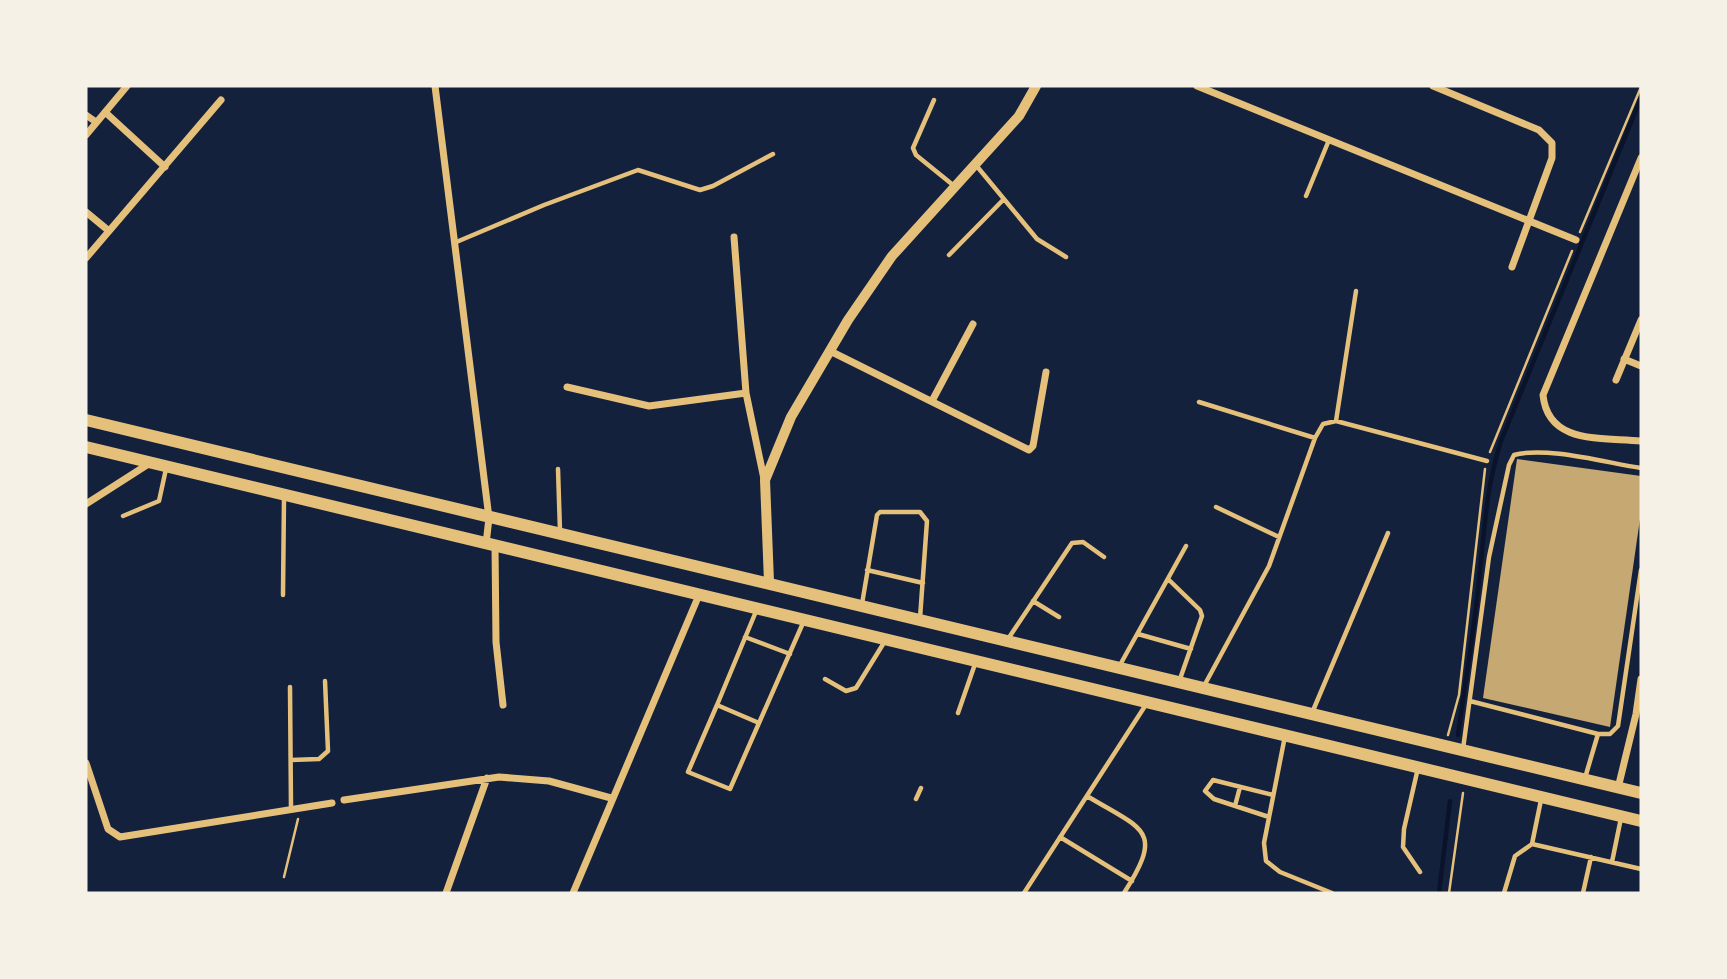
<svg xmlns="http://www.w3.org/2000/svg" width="1727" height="979" font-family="'Sofia Sans Condensed',sans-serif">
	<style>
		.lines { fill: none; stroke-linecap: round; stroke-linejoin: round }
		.stream { stroke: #0b132b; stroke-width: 4.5 }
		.building { fill: #c6a872 }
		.path { stroke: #e5c07b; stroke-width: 2.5 }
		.service { stroke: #e5c07b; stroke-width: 4.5 }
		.minor { stroke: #e5c07b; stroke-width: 7 }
		.tertiary { stroke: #e5c07b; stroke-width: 10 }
		.primary { stroke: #e5c07b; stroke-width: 12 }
	</style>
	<rect width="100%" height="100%" fill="#14213d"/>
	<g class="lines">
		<path class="stream" d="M 1458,735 C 1465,683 1474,632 1479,580 C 1485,528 1485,492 1501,441 L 1641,98
			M 1439,893 L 1450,801"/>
	</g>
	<path class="building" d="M 1517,459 L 1641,476 L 1641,512 L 1610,727 L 1483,698 Z"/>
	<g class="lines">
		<path class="path" d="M 1580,232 L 1641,87
			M 1490,452 L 1572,251
			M 1448,735 L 1459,695 L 1485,469
			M 284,877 L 298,819
			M 1449,893 L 1463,793"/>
		<path class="service" d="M 934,100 L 913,148 L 916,155 L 953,185
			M 975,164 L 1037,239 L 1066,257
			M 1306,196 L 1329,140
			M 454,243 L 544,205 L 638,170 L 700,190 L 713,186 L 773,154
			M 949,255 L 1004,199
			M 1199,402 L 1315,438 L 1323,424 L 1336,421 L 1487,461
			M 1336,421 L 1356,291
			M 558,469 L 560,531
			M 1216,507 L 1279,537
			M 123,516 L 159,501 L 166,469
			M 867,570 L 923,583
			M 1168,579 L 1200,610 L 1202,616 L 1180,679
			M 283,595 L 284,498
			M 1033,601 L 1059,617
			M 862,604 L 877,515 L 880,512 L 920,512 L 927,521 L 920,618
			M 757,609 L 717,705 L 759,723
			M 1138,634 L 1191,649
			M 745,637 L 790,654
			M 1008,639 L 1072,543 L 1083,542 L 1104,557
			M 1120,665 L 1186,546
			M 825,679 L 846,691 L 856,688 L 885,641
			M 1204,686 L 1269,566 L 1315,438
			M 290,687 L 291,808
			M 1470,701 L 1598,734
			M 717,705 L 688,772 L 730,789 L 803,623
			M 958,713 L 975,664
			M 1312,713 L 1388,533
			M 1285,736 L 1264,843 L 1266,861 L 1280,872 L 1332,893
			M 1463,749 L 1489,557 L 1509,465 L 1514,455 C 1546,446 1607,463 1641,468
			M 291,760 L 319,759 L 328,751 L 325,681
			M 1418,768 L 1404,829 L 1403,847 L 1420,872
			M 1585,778 L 1598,734 L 1610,734 L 1618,726 L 1641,570
			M 1087,796 C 1143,830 1165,829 1124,893
			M 916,799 L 921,788
			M 1235,806 L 1240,787
			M 1269,817 L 1214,799 L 1205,791 L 1213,780 L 1273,795
			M 1060,837 L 1132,881
			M 1532,844 L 1541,800
			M 1612,862 L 1621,818
			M 1024,893 L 1147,703
			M 1504,893 L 1515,856 L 1532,844 L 1641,869
			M 1583,893 L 1591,857"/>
		<path class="minor" d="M 435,86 L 489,518 L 486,544
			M 1197,86 L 1576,240
			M 1433,86 L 1539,130 L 1552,143 L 1552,158 L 1512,267
			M 105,112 L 165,167
			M 86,115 L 96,122
			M 86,135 L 127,86
			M 1641,158 L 1543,395 C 1548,445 1602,437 1641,441
			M 86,212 L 109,231
			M 734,237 L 746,393
			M 86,258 L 221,100
			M 830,351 L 1029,450 L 1033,446 L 1046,372
			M 1624,359 L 1641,366
			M 1616,380 L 1641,320
			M 567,387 L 649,406 L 746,393 L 764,479
			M 932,401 L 973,324
			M 86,504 L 150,463
			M 495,545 L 496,642 L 503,705
			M 86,763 L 108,829 L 120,837 L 332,803
			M 1618,788 L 1636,714 L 1641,679
			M 344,800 L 499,777 L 549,781 L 611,798
			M 446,893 L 487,778
			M 573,893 L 699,595"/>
		<path class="tertiary" d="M 769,582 L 765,480 L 791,417 L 848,320 L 892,256 L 1019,116 L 1036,86"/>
		<path class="primary" d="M 86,420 L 1641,793
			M 86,447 L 1641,821"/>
	</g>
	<rect width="1727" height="979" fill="none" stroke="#f6f1e7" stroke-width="175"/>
</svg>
